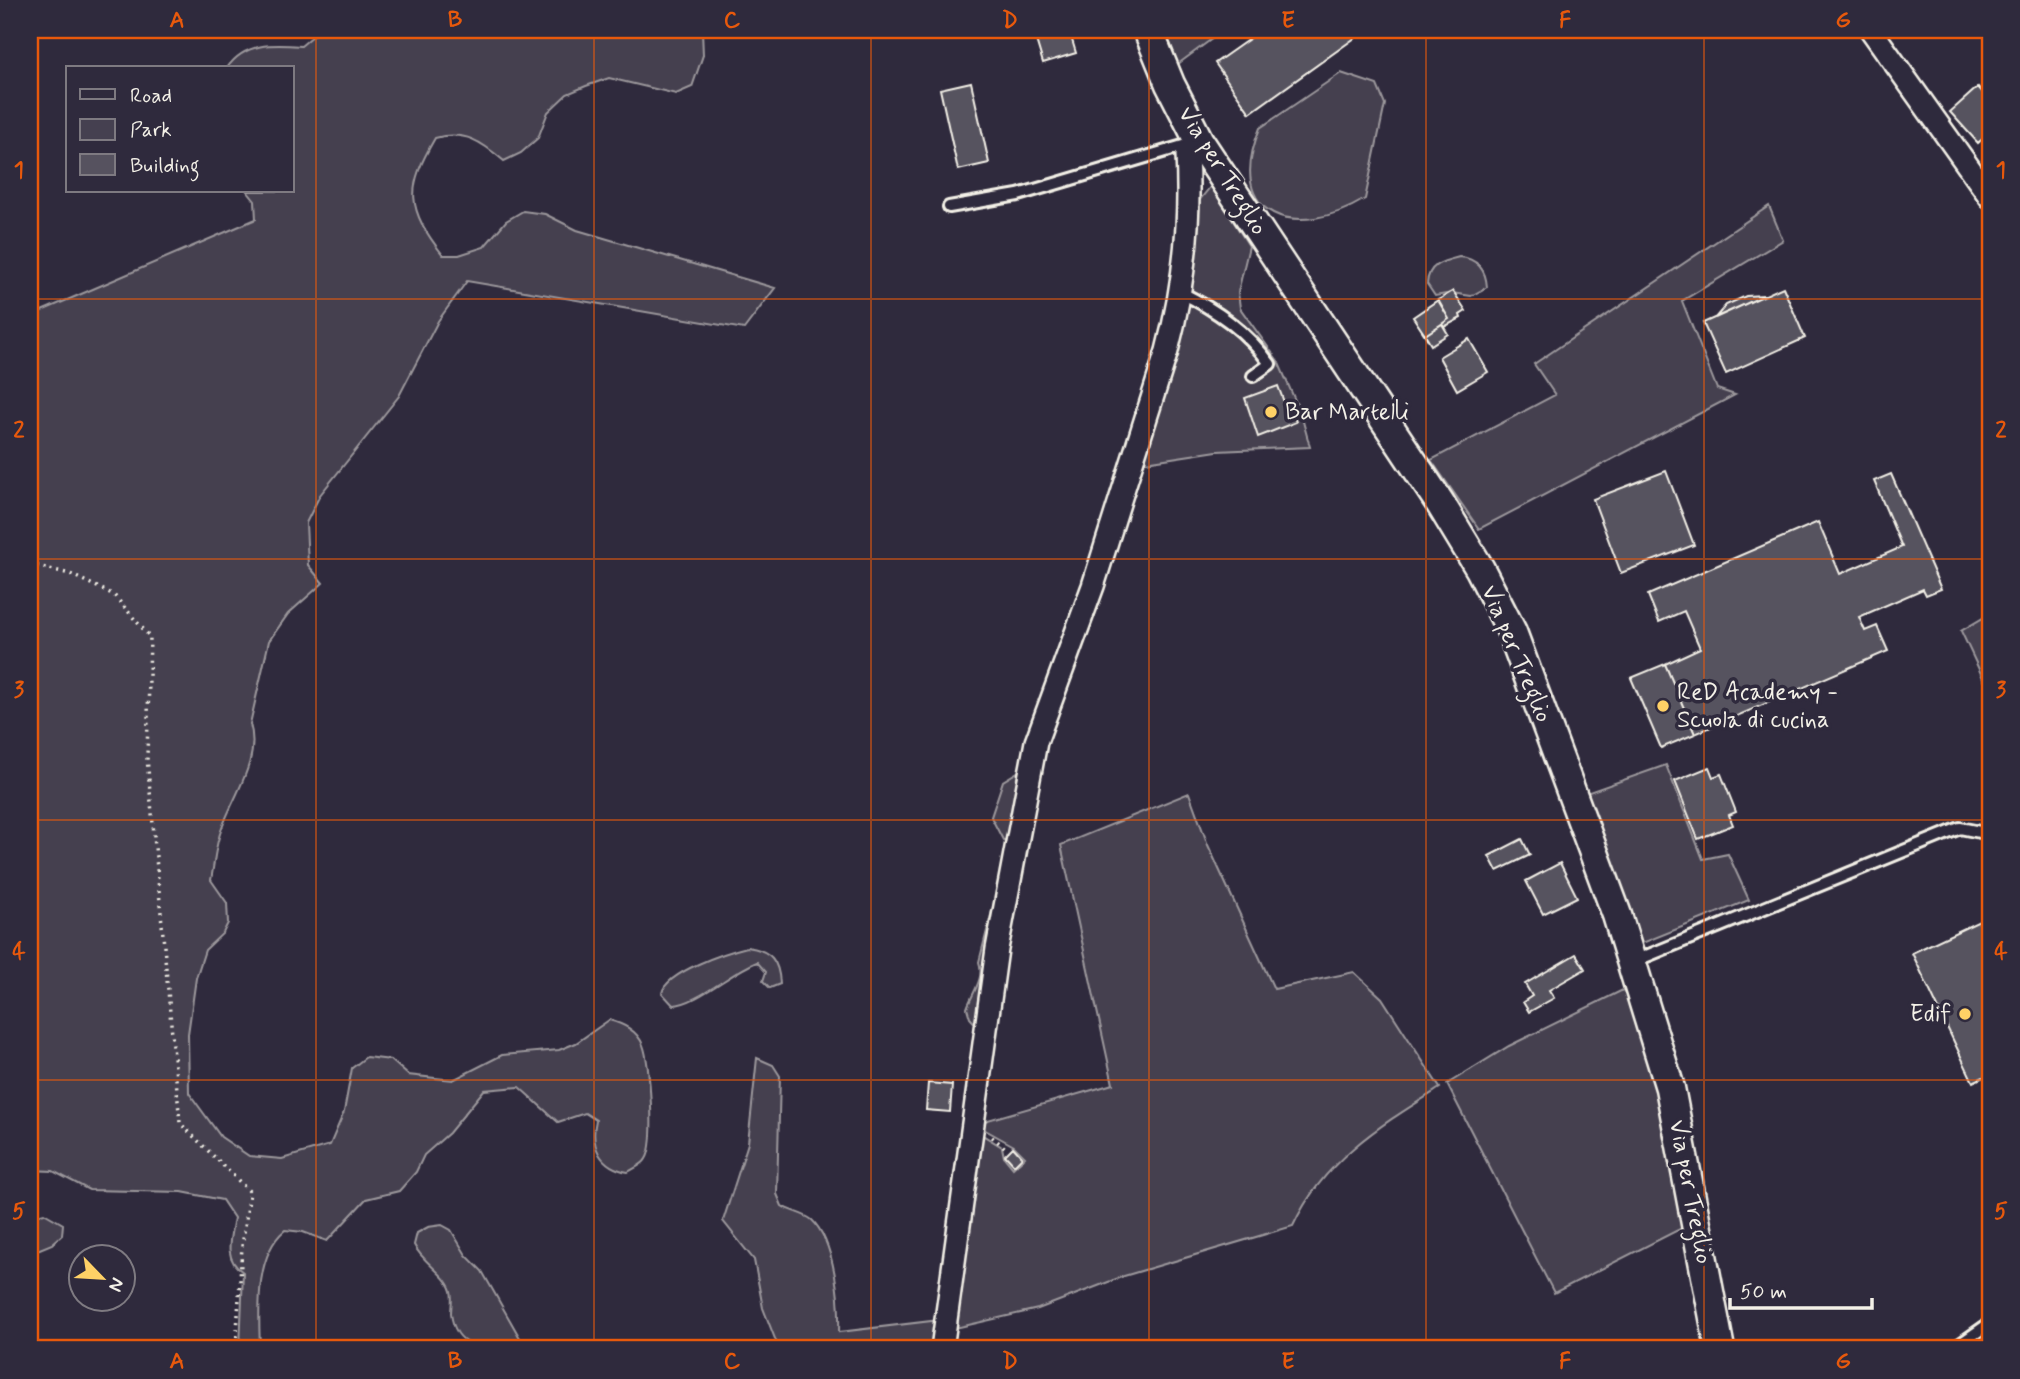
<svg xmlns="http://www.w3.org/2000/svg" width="2020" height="1379" font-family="Mynerve,sans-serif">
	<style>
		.green { fill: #454050; stroke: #9c989c; stroke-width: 2 }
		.building { fill: #56525f; stroke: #f4f1e8; stroke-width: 2 }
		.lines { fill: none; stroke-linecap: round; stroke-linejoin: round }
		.service-casing { stroke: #f4f1e8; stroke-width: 16 }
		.minor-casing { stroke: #f4f1e8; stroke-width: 26 }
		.secondary-casing { stroke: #f4f1e8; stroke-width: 33 }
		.path { stroke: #f4f1e8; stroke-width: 3.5; stroke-dasharray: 2 5; stroke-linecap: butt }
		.service { stroke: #2f2a3d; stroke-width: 10 }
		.minor { stroke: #2f2a3d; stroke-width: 21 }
		.secondary { stroke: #2f2a3d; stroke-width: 28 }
		.grid { fill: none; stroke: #e8590c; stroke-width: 2; stroke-opacity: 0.55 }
		.poi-dot { fill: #ffd166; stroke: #2f2a3d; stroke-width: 2.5 }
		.labels { text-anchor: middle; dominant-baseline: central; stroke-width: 7; stroke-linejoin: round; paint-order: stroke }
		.street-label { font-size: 24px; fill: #f4f1e8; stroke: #2f2a3d }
		.poi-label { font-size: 24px; fill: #f4f1e8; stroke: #2f2a3d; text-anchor: start }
		.neatline { fill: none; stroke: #e8590c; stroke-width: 2.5 }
		.grid-label { font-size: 23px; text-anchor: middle; font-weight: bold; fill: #e8590c }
	</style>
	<rect width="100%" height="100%" fill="#2f2a3d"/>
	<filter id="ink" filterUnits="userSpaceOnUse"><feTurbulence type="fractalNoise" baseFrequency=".0143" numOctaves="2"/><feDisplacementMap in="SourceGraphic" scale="14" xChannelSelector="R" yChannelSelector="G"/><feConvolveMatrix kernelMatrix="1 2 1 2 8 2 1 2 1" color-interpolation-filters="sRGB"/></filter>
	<g filter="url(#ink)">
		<path class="green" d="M 320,30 L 702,30 L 703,55 L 692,87 L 676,94 L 609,78 L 586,86 L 567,94 L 548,112 L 538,138 L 521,153 L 504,161 C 482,142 465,130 435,138 C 406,188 406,208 443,255 L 459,255 L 484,247 L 506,221 L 523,211 L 545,214 L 577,230 L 775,288 L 744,329 L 467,281 L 438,321 L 399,396 L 320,495 L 306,523 L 308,565 L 323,583 L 288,614 L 269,641 L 250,724 C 262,762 229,801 219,837 C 215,850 214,865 211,880 L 227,903 L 228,923 L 223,933 L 205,950 L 196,978 L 188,1034 L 189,1093 L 221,1137 L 249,1156 L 282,1159 L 330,1145 L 344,1112 L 352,1068 L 366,1057 L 391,1060 L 408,1075 L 453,1080 L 502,1055 L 559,1050 L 576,1043 L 609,1020 C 623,1024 637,1030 643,1045 C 650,1062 656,1144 646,1159 C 643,1165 634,1168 628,1172 C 600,1167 590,1147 596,1120 L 585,1113 L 558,1122 L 519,1087 L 484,1090 L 449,1133 L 424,1155 L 416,1172 L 399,1191 L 366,1199 L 327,1241 L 303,1232 L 285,1230 C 254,1256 259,1312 260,1349 L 240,1349 L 243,1272 C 223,1259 230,1239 234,1218 L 222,1200 L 182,1192 L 89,1190 L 53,1171 L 30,1170 L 30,316 L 256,219 L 255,201 L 247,191 L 292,191 L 292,68 L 227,68 C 245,42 273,44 301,46 Z
			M 1165,30 L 1224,30 L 1178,64 Z
			M 1341,73 L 1377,85 L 1385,104 L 1365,199 C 1297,240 1223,219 1260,128 Z
			M 1211,186 L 1249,246 L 1238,292 L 1240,308 L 1278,361 L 1301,414 L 1310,447 L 1217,451 L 1139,463 L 1175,339 L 1199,201 Z
			M 1769,206 L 1783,240 L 1682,301 L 1717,389 L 1735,395 L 1479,529 L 1431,460 L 1555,395 L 1534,364 Z
			M 1459,257 C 1477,258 1486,270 1487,287 L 1471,296 L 1452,293 L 1435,296 L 1427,284 C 1428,264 1443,261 1459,257 Z
			M 1983,618 L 1990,632 L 1990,693 L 1961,631 Z
			M 1029,765 L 980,1029 L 970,1018 L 967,1008 C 972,993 985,979 979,962 L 1010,840 L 1003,840 L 991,817 L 1003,781 Z
			M 1666,765 L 1703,859 L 1728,854 L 1749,900 L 1640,944 L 1586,793 Z
			M 1189,793 L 1208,845 L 1274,989 L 1354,972 L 1382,998 L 1440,1088 C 1381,1125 1324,1159 1293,1226 L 1124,1276 L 1038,1309 L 951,1329 L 979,1133 L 1002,1147 L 1004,1157 L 1013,1168 L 1025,1157 L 1014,1146 L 980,1127 L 981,1122 L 1113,1084 L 1061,845 Z
			M 747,947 C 771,950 779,961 780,984 L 770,988 L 763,981 L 766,972 L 757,962 C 731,972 696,1005 673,1005 L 662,993 C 666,972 727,952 747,947 Z
			M 1631,986 L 1657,1092 L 1684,1227 L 1554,1293 L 1447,1084 L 1509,1046 Z
			M 757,1058 L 773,1065 L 780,1076 L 777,1194 L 782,1206 C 791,1212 804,1213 812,1220 C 835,1242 840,1302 839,1332 L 940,1320 L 937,1349 L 779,1349 L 763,1308 L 754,1260 L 723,1221 L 748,1143 Z
			M 44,1213 L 63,1224 L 62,1235 L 52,1244 L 30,1253 L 30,1217 Z
			M 442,1225 L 451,1230 L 466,1255 L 482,1271 L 520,1338 L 513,1349 C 483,1350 455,1349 451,1313 C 451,1306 453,1298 451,1291 C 446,1274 423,1263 414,1245 L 417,1233 L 428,1227 Z"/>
		<path class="building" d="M 1033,30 L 1069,30 L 1076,53 L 1043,63 Z
			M 1262,30 L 1366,30 L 1250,113 L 1215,63 Z
			M 971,82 L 989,163 L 958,170 L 940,89 Z
			M 1978,87 L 1990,101 L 1990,132 L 1978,143 L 1950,112 Z
			M 1783,287 L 1805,338 L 1726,374 L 1703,323 Z
			M 1453,291 L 1466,311 L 1460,315 L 1461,318 L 1444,327 L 1442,324 L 1449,319 L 1438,300 Z
			M 1765,295 L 1715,318 L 1726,305 L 1746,296 Z
			M 1438,300 L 1449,319 L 1425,335 L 1413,317 Z
			M 1442,324 L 1448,334 L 1431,345 L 1425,335 Z
			M 1469,339 L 1488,372 L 1457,390 L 1439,357 Z
			M 1278,386 L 1284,402 L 1288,401 L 1296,422 L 1258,437 L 1245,398 Z
			M 1666,471 L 1694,545 L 1621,573 L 1593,499 Z
			M 1891,474 L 1941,589 L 1926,595 L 1923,589 L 1859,617 L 1865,631 L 1877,626 L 1888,651 L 1695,734 L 1665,664 L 1700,648 L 1684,611 L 1659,622 L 1648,595 L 1818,522 L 1840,574 L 1902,547 L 1874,481 Z
			M 1665,664 L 1695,734 L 1661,748 L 1631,678 Z
			M 1709,767 L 1713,777 L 1721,774 L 1736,812 L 1729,815 L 1733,825 L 1698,839 L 1675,781 Z
			M 1522,839 L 1530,855 L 1497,871 L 1489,856 Z
			M 1560,863 L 1577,897 L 1543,914 L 1526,881 Z
			M 1990,916 L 1990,1074 L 1973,1082 L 1912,953 Z
			M 1576,954 L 1585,969 L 1549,990 L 1554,998 L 1529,1012 L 1523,1002 L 1532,996 L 1525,984 Z
			M 928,1083 L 952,1085 L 950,1112 L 926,1110 Z
			M 1013,1147 L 1022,1157 L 1014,1165 L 1005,1155 Z"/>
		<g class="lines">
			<g class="service-casing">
				<path id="service" d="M 949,207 L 1018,195 L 1193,143
					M 1180,292 C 1216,310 1247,331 1270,364 L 1253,376
					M 1632,962 L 1960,828 L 1990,834
					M 1953,1349 L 1990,1323"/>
			</g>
			<g class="minor-casing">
				<path id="minor" d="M 1871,30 L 1990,197
					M 942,1349 L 997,949 L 1036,742 L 1093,586 L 1167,351 C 1184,286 1191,223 1187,155 L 1199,141"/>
			</g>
			<g class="secondary-casing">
				<path id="secondary" d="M 1148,30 L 1170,84 L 1199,141 L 1440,503 L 1480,569 L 1512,632 L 1617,915 L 1670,1088 L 1720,1349"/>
			</g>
			<path class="path" d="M 30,564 L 70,574 L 114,595 L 150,637 L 147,758 L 180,1123 L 250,1192 L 242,1246 L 236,1349
				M 992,1137 L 1007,1149"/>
			<use href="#service" class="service"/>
			<use href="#minor" class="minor"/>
			<use href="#secondary" class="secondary"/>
		</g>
	</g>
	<path class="grid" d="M 316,30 L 316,1349M 594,30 L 594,1349M 871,30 L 871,1349M 1149,30 L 1149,1349M 1426,30 L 1426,1349M 1704,30 L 1704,1349M 30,299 L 1990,299M 30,559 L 1990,559M 30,820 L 1990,820M 30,1080 L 1990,1080"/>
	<g class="poi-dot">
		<circle cx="1271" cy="412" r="7"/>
		<circle cx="1663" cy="706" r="7"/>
		<circle cx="1965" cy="1014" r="7"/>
	</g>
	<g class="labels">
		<g class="street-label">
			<text transform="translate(1222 171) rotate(58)">Via per Treglio</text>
			<text transform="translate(1516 654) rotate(67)">Via per Treglio</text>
			<text transform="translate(1690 1192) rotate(79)">Via per Treglio</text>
		</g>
		<g class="poi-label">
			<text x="1285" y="412">Bar Martelli</text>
			<text x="1677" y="692">ReD Academy -<tspan x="1677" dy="28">Scuola di cucina</tspan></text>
			<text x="1951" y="1014" text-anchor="end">Edif</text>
		</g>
	</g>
	<rect width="2020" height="1379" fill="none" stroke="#2f2a3d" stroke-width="77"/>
	<rect x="66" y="66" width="228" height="126" fill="#2f2a3d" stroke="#7e7a81" stroke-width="2"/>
	<rect x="80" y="89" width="35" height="10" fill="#2f2a3d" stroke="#7e7a81" stroke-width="2"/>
	<text x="130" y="102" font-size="21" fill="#f4f1e8">Road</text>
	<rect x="80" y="119" width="35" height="21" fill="#454050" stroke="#7e7a81" stroke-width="2"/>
	<text x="130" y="136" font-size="21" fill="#f4f1e8">Park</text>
	<rect x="80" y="154" width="35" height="21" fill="#56525f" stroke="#7e7a81" stroke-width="2"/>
	<text x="130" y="172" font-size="21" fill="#f4f1e8">Building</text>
	<g transform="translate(102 1278) rotate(115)"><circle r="33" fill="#2f2a3d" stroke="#7e7a81" stroke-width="2"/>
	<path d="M0-5L12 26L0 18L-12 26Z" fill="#ffd166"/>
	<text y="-10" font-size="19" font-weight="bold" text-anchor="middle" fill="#f4f1e8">N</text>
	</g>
	<path d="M1730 1298v10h142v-10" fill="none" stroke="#f4f1e8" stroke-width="3.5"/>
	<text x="1740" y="1298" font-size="21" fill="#f4f1e8" stroke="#2f2a3d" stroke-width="5" paint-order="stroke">50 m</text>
	<rect x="38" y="38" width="1944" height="1302" class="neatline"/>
	<g class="grid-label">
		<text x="177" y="27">A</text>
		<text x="455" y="27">B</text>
		<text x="732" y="27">C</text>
		<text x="1010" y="27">D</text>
		<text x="1288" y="27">E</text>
		<text x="1565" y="27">F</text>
		<text x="1843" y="27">G</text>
		<text x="19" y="177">1</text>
		<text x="2001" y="177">1</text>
		<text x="19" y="437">2</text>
		<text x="2001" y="437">2</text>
		<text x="19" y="697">3</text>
		<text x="2001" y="697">3</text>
		<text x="19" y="958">4</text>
		<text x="2001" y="958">4</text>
		<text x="19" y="1218">5</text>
		<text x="2001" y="1218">5</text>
		<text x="177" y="1368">A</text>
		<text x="455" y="1368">B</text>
		<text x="732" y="1368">C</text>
		<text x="1010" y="1368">D</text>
		<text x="1288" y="1368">E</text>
		<text x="1565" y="1368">F</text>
		<text x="1843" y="1368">G</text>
	</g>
</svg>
